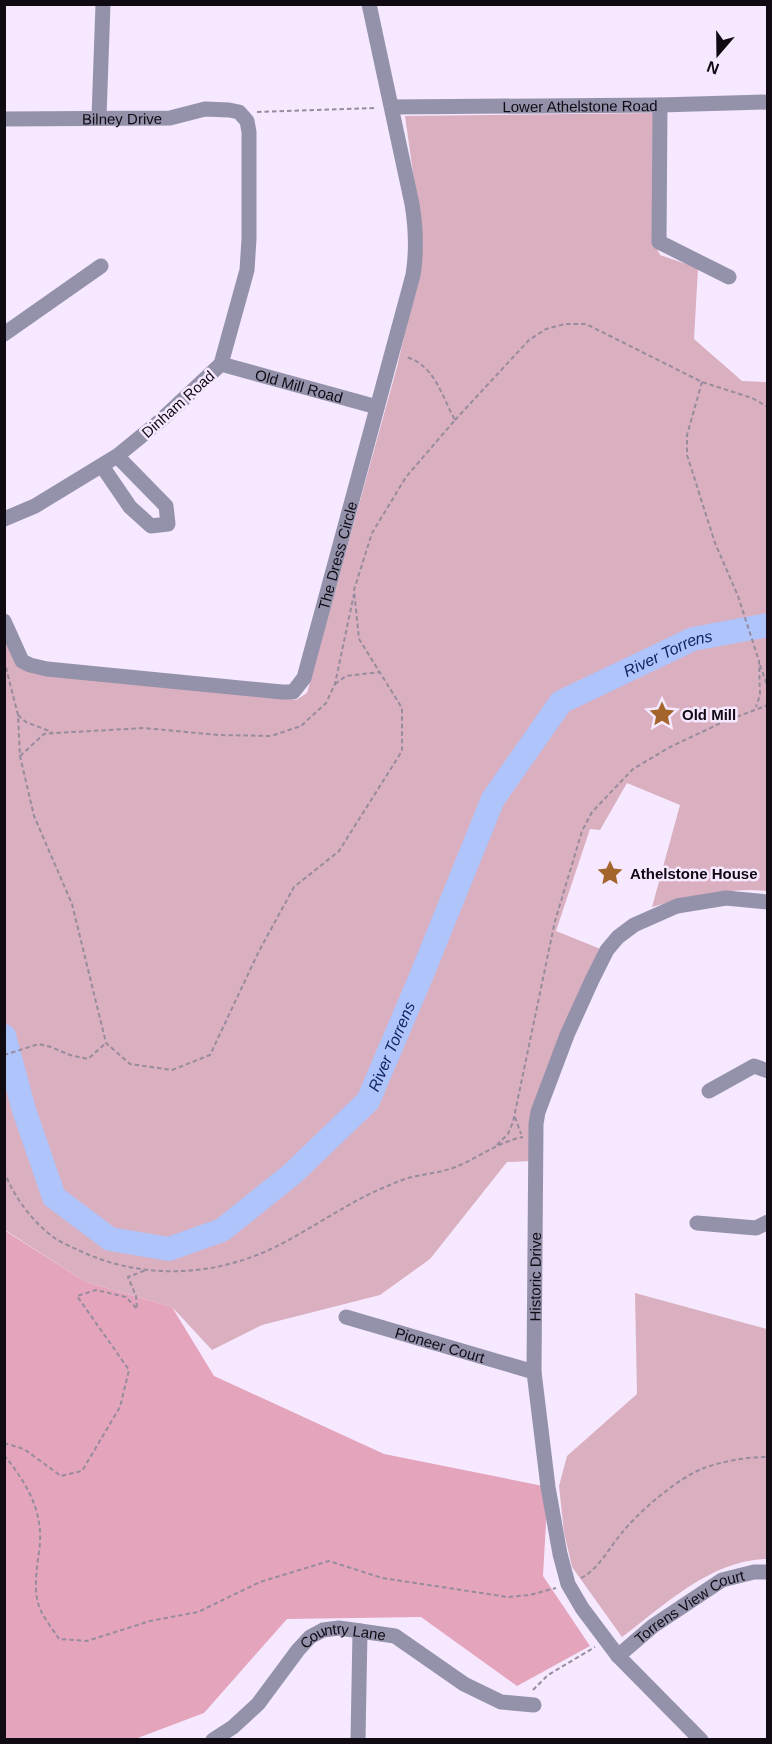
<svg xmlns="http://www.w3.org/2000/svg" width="772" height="1744" font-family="Helvetica,sans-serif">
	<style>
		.green { fill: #daafbf }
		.forest { fill: #e4a4bc }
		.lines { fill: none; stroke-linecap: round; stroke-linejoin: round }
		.river { stroke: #aec4fb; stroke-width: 24 }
		.path { stroke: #968c9e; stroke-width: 2; stroke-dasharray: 4.5 3; stroke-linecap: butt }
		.minor { stroke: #9492ab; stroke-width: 15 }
		.labels { text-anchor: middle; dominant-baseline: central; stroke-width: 5; stroke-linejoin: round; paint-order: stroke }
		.street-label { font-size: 15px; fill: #100a13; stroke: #f5e8ff }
		.poi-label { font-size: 15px; font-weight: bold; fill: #100a13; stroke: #f5e8ff; text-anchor: start }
		.water-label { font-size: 16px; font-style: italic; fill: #152563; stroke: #f5e8ff }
	</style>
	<rect width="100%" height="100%" fill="#f5e8ff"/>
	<path class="green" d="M 653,113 L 652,239 L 660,255 L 698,268 L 694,339 L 742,381 L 767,382 L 767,891 C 728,887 690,897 652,907 L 680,805 L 627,783 L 600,830 L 590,829 L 556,931 L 603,950 L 560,1045 L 533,1161 L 507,1162 L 430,1259 L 380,1295 L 262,1325 L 212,1350 L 172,1307 L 86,1282 L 5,1230 L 4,631 L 26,670 L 296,700 L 307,693 L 397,367 L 419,272 L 423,244 L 405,116 Z
		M 635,1293 L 767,1329 L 767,1559 C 711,1560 665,1605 622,1637 L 572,1567 L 564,1532 L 559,1486 L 567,1456 L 637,1394 Z"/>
	<path class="forest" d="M 4,1230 L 86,1282 L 172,1307 L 214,1376 L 384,1454 L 548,1487 L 543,1576 L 590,1646 L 517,1686 L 421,1617 L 287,1619 L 204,1713 L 135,1739 L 5,1739 Z"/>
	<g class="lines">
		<path class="river" id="s1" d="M 4,1036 L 24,1110 L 54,1197 L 110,1239 L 169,1249 L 222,1230 L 292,1174 L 368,1101 L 420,979 L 493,799 L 561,702 L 693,639 L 768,625"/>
		<path class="path" d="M 257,112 L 377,108
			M 702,382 L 687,435 L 687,455 L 715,543 L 738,596 L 759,661 L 760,695 L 756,707
			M 455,420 L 529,340 L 546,329 L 565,324 L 586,324 L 702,382 L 752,398 L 768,407
			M 4,660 L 18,715 L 20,756 L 34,816 L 72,904 L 106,1043 L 130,1064 L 172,1070 L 210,1055 L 259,951 L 294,887 L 339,851 L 402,751 L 402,708 L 359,639 L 354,590 L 372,533 L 406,477 L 455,420 C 442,397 435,365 406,357
			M 760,665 L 768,688
			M 335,684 L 346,676 L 380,672
			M 18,715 L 26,722 L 52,732
			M 20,756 L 44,734 L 55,733 L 144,728 L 218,735 L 271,736 L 301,726 L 326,703 L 335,684 L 354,594
			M 4,1055 L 39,1044 L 51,1047 L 70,1055 L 88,1059 L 106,1043
			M 515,1117 L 521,1134
			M 497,1145 L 508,1134 L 513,1122 L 555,921 L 582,831 L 592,812 L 633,769 L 670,747 L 723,722 L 768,705
			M 4,1171 C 13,1196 34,1224 56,1239 C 62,1243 70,1246 76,1249 C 135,1278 202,1278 262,1253 C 302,1236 338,1208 378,1190 C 388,1186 398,1181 408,1178 C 423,1174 439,1173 453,1168 C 477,1159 497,1142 523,1137
			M 4,1443 L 24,1449 L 61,1476 L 82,1471 L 120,1407 L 129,1370 L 77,1296 L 96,1290 L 126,1297 L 137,1309 L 136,1296 L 128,1277 L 146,1270
			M 4,1455 C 25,1481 42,1508 40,1543 C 38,1564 33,1582 38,1603 C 41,1615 52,1628 59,1639 L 87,1641 L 150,1621 L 198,1612 L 260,1582 L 329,1561 L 382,1578 L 508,1597 L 530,1595 L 556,1588
			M 581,1578 C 599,1569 608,1549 621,1534 C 637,1513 679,1477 704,1468 C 723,1461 747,1457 768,1457
			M 533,1690 L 548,1675 L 595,1647"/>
		<g class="minor">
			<path d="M 660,105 L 659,242 L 729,277"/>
			<path id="s2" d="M 392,107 L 660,105 L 768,102"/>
			<path d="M 99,117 L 103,4"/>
			<path id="s3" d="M 4,119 L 170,118 L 205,109 L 229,110 L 239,112 L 247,121 L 249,132 L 249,239 L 247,270 L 221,364 L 160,421 L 117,456 L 35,506 L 4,519"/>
			<path d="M 4,334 L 101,266"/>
			<path id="s4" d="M 221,364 L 377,407"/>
			<path d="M 102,466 L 130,507 L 151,526 L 168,524 L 166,506 L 117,456"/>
			<path id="s5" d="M 4,621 L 22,661 L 30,665 L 47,669 L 282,692 L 293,692 L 304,678 L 413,275 C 417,250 416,228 412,204 L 369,4"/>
			<path d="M 709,1091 L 754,1066 L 768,1071"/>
			<path d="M 697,1223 L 756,1228 L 768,1222"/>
			<path id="s6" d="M 346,1317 L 534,1372"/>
			<path id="s7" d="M 618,1656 L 653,1626 L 722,1580 L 754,1572 L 768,1572"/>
			<path id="s8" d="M 213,1740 L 233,1727 L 258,1704 L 298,1650 L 310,1637 L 323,1630 L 339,1628 L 395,1636 L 464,1684 L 501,1702 L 534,1705"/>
			<path d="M 358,1740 L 360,1631"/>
			<path id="s9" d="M 701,1740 L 618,1656 L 582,1608 L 568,1584 L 560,1554 L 548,1487 L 534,1372 L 536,1124 L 538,1112 L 567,1035 L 592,980 L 607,950 L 618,937 L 634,925 L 677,906 L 726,898 L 768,902"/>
		</g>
	</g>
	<defs>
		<g id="sight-bare" transform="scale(2.07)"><path d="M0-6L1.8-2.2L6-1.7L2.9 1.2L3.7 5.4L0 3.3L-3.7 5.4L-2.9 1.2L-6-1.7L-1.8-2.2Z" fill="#a4652c" stroke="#f5e8ff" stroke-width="2.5" paint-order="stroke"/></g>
	</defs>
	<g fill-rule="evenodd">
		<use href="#sight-bare" x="662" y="714"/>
		<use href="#sight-bare" x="610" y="873"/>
	</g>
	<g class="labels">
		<g class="street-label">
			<text stroke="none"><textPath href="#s2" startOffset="188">Lower Athelstone Road</textPath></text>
			<text stroke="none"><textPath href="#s3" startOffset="118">Bilney Drive</textPath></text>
			<text stroke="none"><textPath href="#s4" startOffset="81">Old Mill Road</textPath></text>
			<text transform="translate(178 404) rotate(-42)">Dinham Road</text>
			<text stroke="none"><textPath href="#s5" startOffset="462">The Dress Circle</textPath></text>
			<text stroke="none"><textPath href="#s9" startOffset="516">Historic Drive</textPath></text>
			<text stroke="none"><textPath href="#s6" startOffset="98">Pioneer Court</textPath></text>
			<text stroke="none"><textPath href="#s7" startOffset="88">Torrens View Court</textPath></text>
			<text stroke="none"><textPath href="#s8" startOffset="176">Country Lane</textPath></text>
		</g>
		<g class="poi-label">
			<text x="682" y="714">Old Mill</text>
			<text x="630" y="873">Athelstone House</text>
		</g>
		<g class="water-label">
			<text stroke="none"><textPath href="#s1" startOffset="1113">River Torrens</textPath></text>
			<text stroke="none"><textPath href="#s1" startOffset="609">River Torrens</textPath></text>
		</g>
	</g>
	<rect width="772" height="1744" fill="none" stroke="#100a13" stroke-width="12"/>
	<g transform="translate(718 54) rotate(200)" stroke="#f5e8ff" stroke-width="4.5" paint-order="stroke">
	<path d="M0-4.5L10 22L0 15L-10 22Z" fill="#100a13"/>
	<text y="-9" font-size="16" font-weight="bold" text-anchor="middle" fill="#100a13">N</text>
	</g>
</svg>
